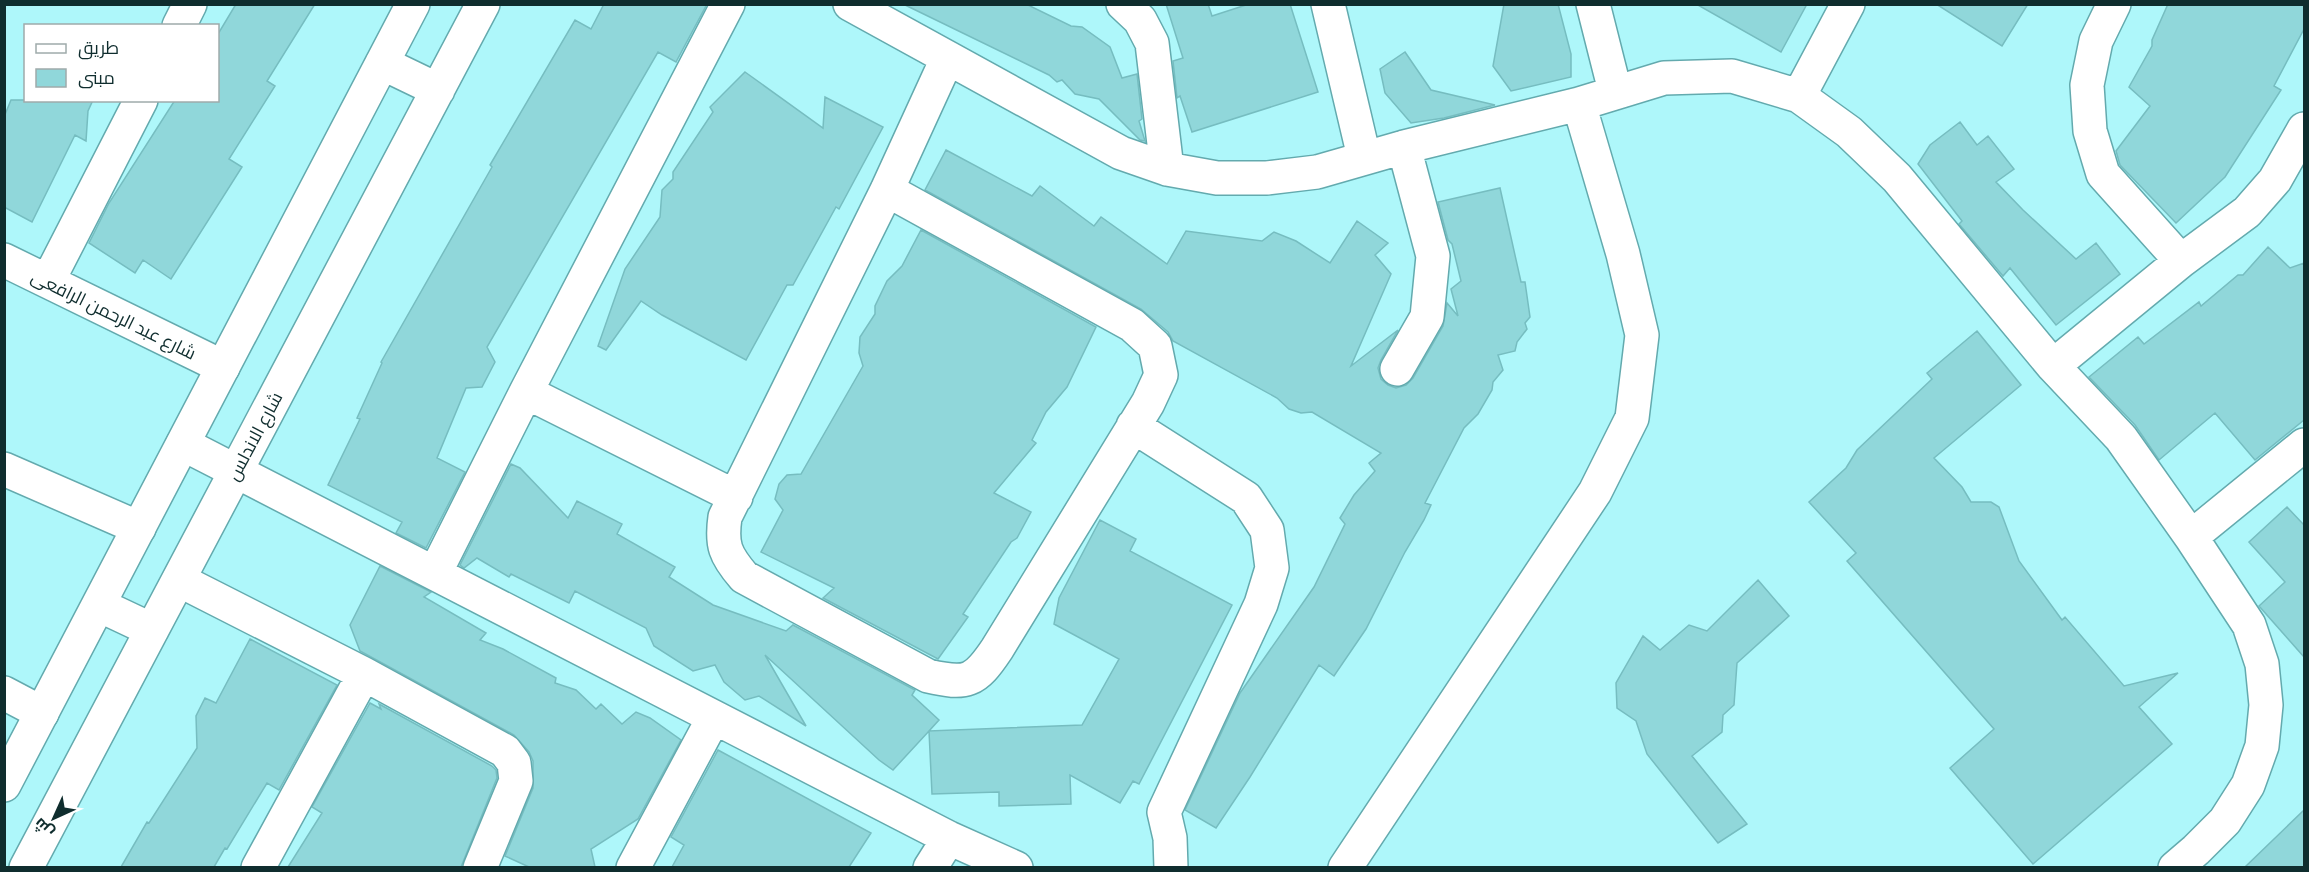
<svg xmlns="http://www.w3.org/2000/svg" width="2309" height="872" font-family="'Exo 2',Cairo,sans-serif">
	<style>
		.building { fill: #90d7da; stroke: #76bdc0; stroke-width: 1.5 }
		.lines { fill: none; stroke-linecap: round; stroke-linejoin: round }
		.street-casing { stroke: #63aaae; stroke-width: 36 }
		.secondary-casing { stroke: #63aaae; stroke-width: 36 }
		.street { stroke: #fff; stroke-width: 33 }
		.secondary { stroke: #fff; stroke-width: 33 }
		.labels { text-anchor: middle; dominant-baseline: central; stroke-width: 4.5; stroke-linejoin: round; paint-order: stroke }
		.street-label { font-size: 18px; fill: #0f2d2e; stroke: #fff }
	</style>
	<rect width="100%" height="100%" fill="#aef7fa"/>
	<path class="building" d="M 236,4 L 315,4 L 267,81 L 275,86 L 229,159 L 242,167 L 171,279 L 143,260 L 135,273 L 89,243 L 109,203 L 175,100 L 218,100 L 218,34 Z
		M 604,4 L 707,4 L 676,62 L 658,52 L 487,347 L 495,362 L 482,387 L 466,388 L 437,458 L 465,472 L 426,548 L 396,533 L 402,522 L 328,485 L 360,419 L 357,418 L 382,363 L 381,362 L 492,167 L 490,165 L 575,20 L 591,29 Z
		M 903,4 L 1026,4 L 1071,26 L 1082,27 L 1110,47 L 1122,78 L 1137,74 L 1142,119 L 1139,121 L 1145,141 L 1140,140 L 1099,99 L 1075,94 L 1062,80 L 1057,82 L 1049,75 Z
		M 1166,4 L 1208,4 L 1212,16 L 1249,4 L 1290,4 L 1318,92 L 1192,132 L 1180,96 L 1177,98 L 1173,61 L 1183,58 Z
		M 1504,4 L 1558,4 L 1571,54 L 1571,77 L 1511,91 L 1493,66 Z
		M 1696,4 L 1807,4 L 1781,52 Z
		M 1936,4 L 2028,4 L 2002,46 Z
		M 2168,4 L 2304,4 L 2304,29 L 2274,86 L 2281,90 L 2225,177 L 2176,223 L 2120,165 L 2116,151 L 2150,106 L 2129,87 L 2152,46 L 2152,40 Z
		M 1405,52 L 1431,90 L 1495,105 L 1444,118 L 1411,123 L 1385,93 L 1380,69 Z
		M 745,72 L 823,128 L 825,97 L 883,127 L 839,209 L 836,207 L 793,285 L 787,285 L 746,360 L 662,315 L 641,301 L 606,350 L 598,346 L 625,269 L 660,217 L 662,190 L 673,179 L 673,172 L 713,112 L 710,107 Z
		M 11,100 L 93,100 L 88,111 L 86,141 L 75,135 L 32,222 L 4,207 L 4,117 Z
		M 1960,122 L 1977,145 L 1988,136 L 2014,169 L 1996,182 L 2023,210 L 2076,259 L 2096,243 L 2120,274 L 2056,325 L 2010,268 L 2003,276 L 1959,224 L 1962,221 L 1918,164 L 1930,145 Z
		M 946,150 L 1032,196 L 1040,186 L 1094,226 L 1101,217 L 1167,264 L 1186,231 L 1262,241 L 1274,232 L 1296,241 L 1330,263 L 1357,221 L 1388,243 L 1375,255 L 1391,274 L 1351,366 L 1398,330 L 1381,360 L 1378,368 L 1381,379 L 1388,385 L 1396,388 L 1406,385 L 1413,378 L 1443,326 L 1447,303 L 1458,316 L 1451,289 L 1461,281 L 1452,244 L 1448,240 L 1438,202 L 1500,188 L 1521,282 L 1525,282 L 1530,317 L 1525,323 L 1527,329 L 1517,342 L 1515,351 L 1498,355 L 1503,370 L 1493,382 L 1492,390 L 1478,414 L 1464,428 L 1425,503 L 1431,505 L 1424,520 L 1405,552 L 1366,629 L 1334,676 L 1319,665 L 1250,777 L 1216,828 L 1185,810 L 1240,693 L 1314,587 L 1345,524 L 1340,518 L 1354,495 L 1375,471 L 1369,463 L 1381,453 L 1312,412 L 1301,413 L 1289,409 L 1277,398 L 1173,341 L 1168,332 L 1141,309 L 925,190 Z
		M 921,230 L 1096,327 L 1067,387 L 1046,412 L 1032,440 L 1036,443 L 994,493 L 1031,512 L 1017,538 L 1011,542 L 963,614 L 968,617 L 938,659 L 823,598 L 834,588 L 761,552 L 783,510 L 775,499 L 779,484 L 787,475 L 801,474 L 863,366 L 859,353 L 860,337 L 875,314 L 875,306 L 887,281 L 902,266 Z
		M 2268,247 L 2290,268 L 2304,263 L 2304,420 L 2255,460 L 2215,413 L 2159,460 L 2135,425 L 2089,377 L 2138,337 L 2144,344 L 2199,302 L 2201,306 L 2238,275 L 2243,275 Z
		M 1977,331 L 2021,385 L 1934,458 L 1962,487 L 1971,502 L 1991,502 L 1999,507 L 2019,561 L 2062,620 L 2065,617 L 2124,686 L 2178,673 L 2139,707 L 2172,744 L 2033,864 L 1950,768 L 1994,729 L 1847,561 L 1856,553 L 1809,502 L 1846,468 L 1857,450 L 1932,379 L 1927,373 Z
		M 511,464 L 520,468 L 568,518 L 577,501 L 622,524 L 617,534 L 675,567 L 669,577 L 713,605 L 786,631 L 793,625 L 915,690 L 912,695 L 939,720 L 929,731 L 1082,725 L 1119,659 L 1054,624 L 1059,598 L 1100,520 L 1136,539 L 1130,551 L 1232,605 L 1139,784 L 1133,781 L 1120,803 L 1070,775 L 1071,804 L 999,806 L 999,792 L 932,794 L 929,731 L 893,770 L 879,760 L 765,655 L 806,726 L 759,696 L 745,700 L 724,682 L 715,665 L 693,671 L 654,646 L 646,628 L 575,591 L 569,603 L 511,574 L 509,577 L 477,558 L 464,568 L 460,565 Z
		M 2287,507 L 2304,525 L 2304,657 L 2259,606 L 2285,582 L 2249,542 Z
		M 380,566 L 431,592 L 424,597 L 486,633 L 480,640 L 503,649 L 556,678 L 555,683 L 576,690 L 596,709 L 601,704 L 622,724 L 636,712 L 650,718 L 681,740 L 638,819 L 591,849 L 595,867 L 529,867 L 505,856 L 533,788 L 533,761 L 529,752 L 514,735 L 360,651 L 350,625 Z
		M 1758,580 L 1789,616 L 1737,663 L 1734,705 L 1723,715 L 1722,732 L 1692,756 L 1747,824 L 1718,843 L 1647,754 L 1636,721 L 1617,708 L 1616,683 L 1643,636 L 1660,650 L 1689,625 L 1707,631 Z
		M 250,639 L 337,685 L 279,790 L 267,783 L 227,849 L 225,848 L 214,867 L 121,867 L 147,822 L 149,823 L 197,748 L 196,716 L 205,698 L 216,703 Z
		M 370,703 L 381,709 L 379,704 L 492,766 L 496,770 L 497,778 L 461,867 L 288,867 L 322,813 L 312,807 Z
		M 718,750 L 871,833 L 849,867 L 672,867 L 684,845 L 671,837 Z
		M 2304,810 L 2304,867 L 2245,867 Z"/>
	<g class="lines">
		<g class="street-casing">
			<path id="street" d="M 850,4 L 1121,153 L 1167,169 L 1217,178 L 1267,178 L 1317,172 L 1404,147 L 1579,104 L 1664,78 L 1732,76 L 1799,96 L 1849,132 L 1897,178 L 2053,366 L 2121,438 L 2191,537 L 2249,625 L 2262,664 L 2266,705 L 2262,746 L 2248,785 L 2225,821 L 2196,850 L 2175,868
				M 1123,4 L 1140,20 L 1152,43 L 1167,169
				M 1328,4 L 1364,157
				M 1593,4 L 1615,91
				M 2114,4 L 2096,41 L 2087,85 L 2090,131 L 2103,174 L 2181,261
				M 179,26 L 190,4
				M 1799,96 L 1848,4
				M 887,190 L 1132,325 L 1155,346 L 1161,375 L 1148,403 L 997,649 C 975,682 967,685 928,676 L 744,577 C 725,555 721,545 725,517 L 887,190 L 947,59
				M 4,260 L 223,367
				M 48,281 L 141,100
				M 2053,366 L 2181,261 L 2247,212 L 2275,180 L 2304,129
				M 1397,369 L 1427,317 L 1433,256 L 1404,147
				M 526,392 L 736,497
				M 1133,426 L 1246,498 L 1267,530 L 1272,568 L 1261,604 L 1164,812 L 1170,838 L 1171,868
				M 183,444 L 949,838 L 1016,868
				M 4,469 L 139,528
				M 2191,537 L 2304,445
				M 435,573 L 526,392 L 728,4
				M 179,580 L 364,674 L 505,751 L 514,763 L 516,781 L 480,868
				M 4,693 L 42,713
				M 258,868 L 364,674
				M 633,868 L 714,717
				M 930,868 L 949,838
				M 1345,868 L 1595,492 L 1632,418 L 1642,335 L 1623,254 L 1579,104"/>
		</g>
		<g class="secondary-casing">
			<path id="secondary" d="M 382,63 L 438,90
				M 99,605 L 152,630
				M 4,785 L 413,4
				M 26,868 L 483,4"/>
		</g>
		<use href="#street" class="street"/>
		<use href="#secondary" class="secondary"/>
	</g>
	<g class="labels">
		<g class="street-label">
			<text transform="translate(114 314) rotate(26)">شارع عبد الرحمن الرافعى</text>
			<text transform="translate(254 436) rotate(-62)">شارع الاندلس</text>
		</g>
	</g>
	<rect width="2309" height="872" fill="none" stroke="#0f2d2e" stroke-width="12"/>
	<rect x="24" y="24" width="195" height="78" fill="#ffffff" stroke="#9fabab" stroke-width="1.5"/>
	<rect x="36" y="44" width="30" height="9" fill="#ffffff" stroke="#9fabab" stroke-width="1.5"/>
	<text x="78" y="54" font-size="18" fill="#0f2d2e">طريق</text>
	<rect x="36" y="69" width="30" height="18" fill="#90d7da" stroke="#9fabab" stroke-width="1.5"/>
	<text x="78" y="84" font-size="18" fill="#0f2d2e">مبنى</text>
	<g transform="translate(54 818) rotate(225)" stroke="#ffffff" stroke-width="4.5" paint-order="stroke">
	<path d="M0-4.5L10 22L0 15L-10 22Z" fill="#0f2d2e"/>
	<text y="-9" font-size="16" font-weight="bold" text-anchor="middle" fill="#0f2d2e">ش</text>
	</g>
</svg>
